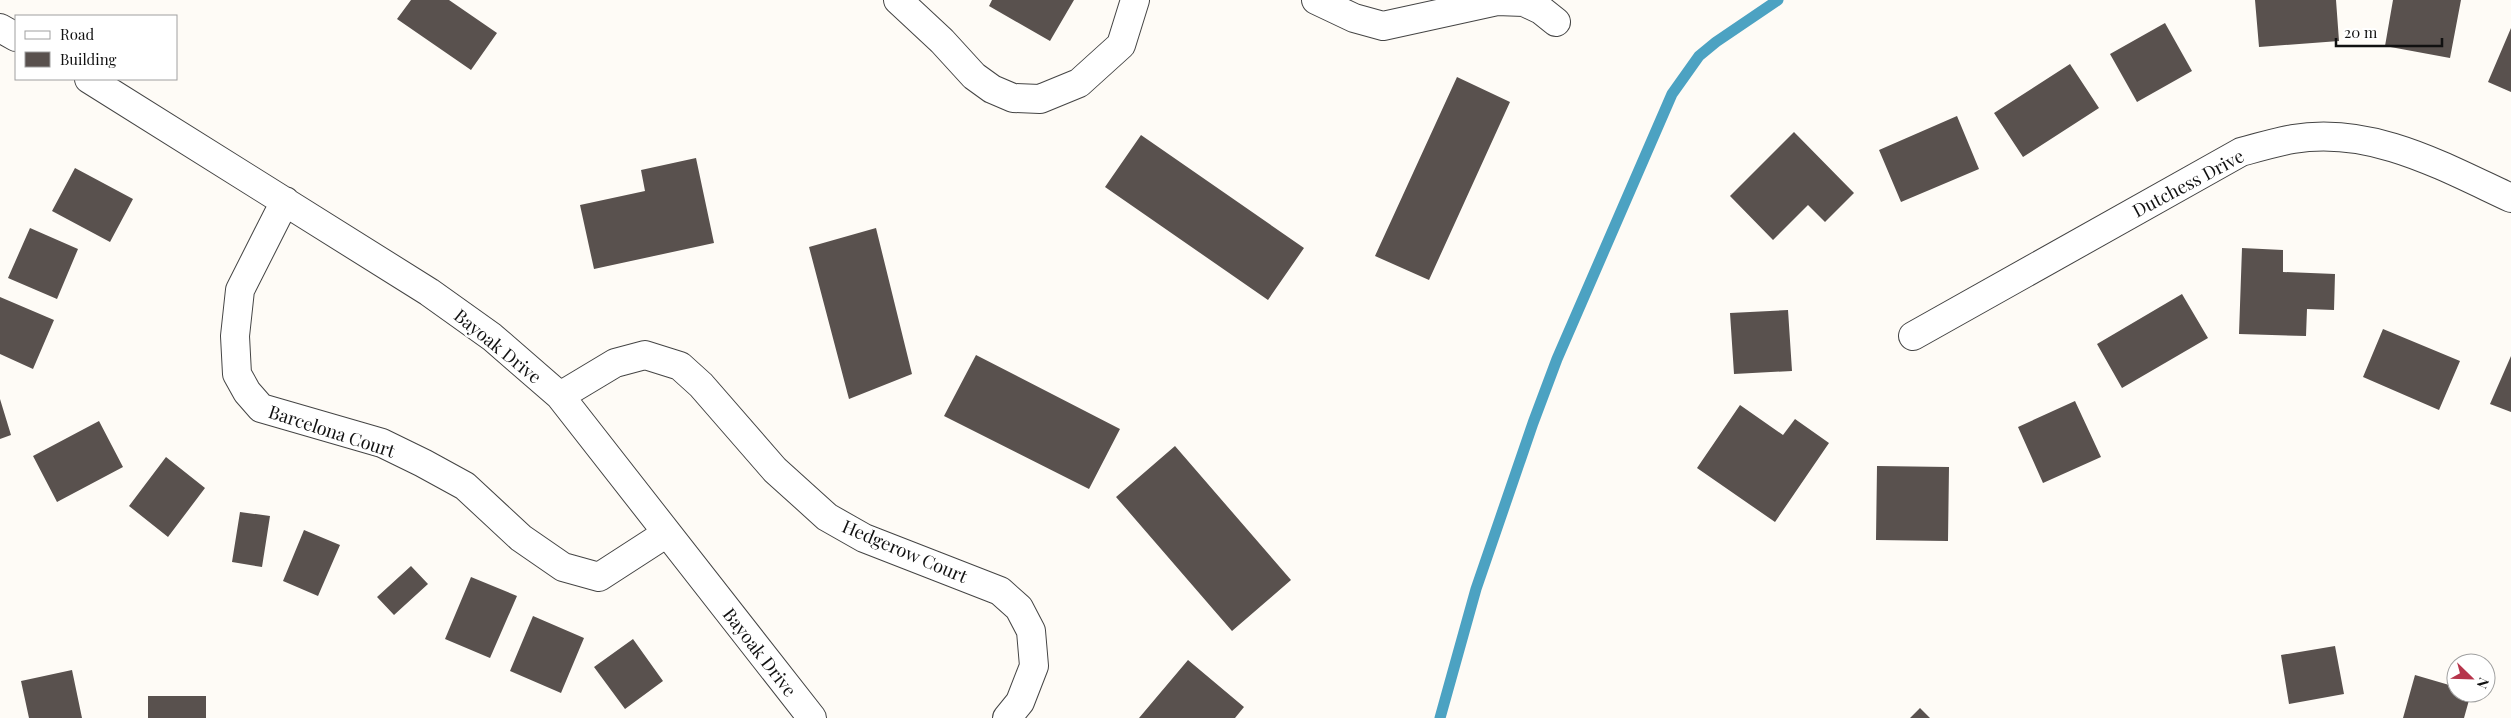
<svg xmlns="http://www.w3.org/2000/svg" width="2511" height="718" font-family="'Playfair Display',serif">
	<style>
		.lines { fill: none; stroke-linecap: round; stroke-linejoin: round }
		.stream { stroke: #4ca2c2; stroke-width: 11 }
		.building { fill: #59514e }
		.street-casing { stroke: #444; stroke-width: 30 }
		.street { stroke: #fff; stroke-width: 28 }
		.labels { text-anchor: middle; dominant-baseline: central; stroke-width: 5; stroke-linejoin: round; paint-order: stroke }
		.street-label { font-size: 18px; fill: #111; stroke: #fff }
	</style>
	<rect width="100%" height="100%" fill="#fefbf6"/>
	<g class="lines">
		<path class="stream" d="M 1440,718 L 1476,589 L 1533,423 L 1557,359 L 1672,94 L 1699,56 L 1716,42 L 1778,0"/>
	</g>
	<path class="building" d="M 411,0 L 449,0 L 497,33 L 471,70 L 397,19 Z
		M 992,0 L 1074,0 L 1050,41 L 989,6 Z
		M 2255,0 L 2336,0 L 2339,41 L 2259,47 Z
		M 2393,0 L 2461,0 L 2450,58 L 2385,46 Z
		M 2165,23 L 2192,71 L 2137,102 L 2110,54 Z
		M 2511,28 L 2511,92 L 2488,82 Z
		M 2070,64 L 2099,108 L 2023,157 L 1994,113 Z
		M 1457,77 L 1510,102 L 1429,280 L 1375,256 Z
		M 1957,116 L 1979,169 L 1901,202 L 1879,150 Z
		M 1794,132 L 1854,193 L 1825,222 L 1808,205 L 1773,240 L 1730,196 Z
		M 1141,135 L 1304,248 L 1268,300 L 1105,187 Z
		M 696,158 L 714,243 L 594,269 L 580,205 L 645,191 L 641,170 Z
		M 75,168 L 133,199 L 110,242 L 52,211 Z
		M 30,228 L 78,249 L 57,299 L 8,278 Z
		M 876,228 L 912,374 L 849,399 L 809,247 Z
		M 2242,248 L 2283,250 L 2283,272 L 2335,274 L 2334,310 L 2307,309 L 2306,336 L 2239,334 Z
		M 2182,294 L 2208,338 L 2122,388 L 2097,344 Z
		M 0,297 L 54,320 L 33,369 L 0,354 Z
		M 1788,310 L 1792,371 L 1734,374 L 1730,313 Z
		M 2383,329 L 2460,361 L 2439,410 L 2363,377 Z
		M 976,355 L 1120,429 L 1089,489 L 944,416 Z
		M 2511,356 L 2511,412 L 2490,404 Z
		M 0,399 L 11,435 L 0,439 Z
		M 2075,401 L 2101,457 L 2043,483 L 2018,427 Z
		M 1740,405 L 1783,435 L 1795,419 L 1829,443 L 1775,522 L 1697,468 Z
		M 99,421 L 123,467 L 57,502 L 33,456 Z
		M 1175,446 L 1291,580 L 1232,631 L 1116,497 Z
		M 166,457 L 205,488 L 168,537 L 129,506 Z
		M 1877,466 L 1949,467 L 1948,541 L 1876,540 Z
		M 240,512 L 270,516 L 262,567 L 232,562 Z
		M 304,530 L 340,545 L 318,596 L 283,581 Z
		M 411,566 L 428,584 L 394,615 L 377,597 Z
		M 471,577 L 517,596 L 490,658 L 445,639 Z
		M 533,616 L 584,638 L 561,693 L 510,671 Z
		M 633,639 L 663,681 L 625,709 L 594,667 Z
		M 2335,646 L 2344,694 L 2289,704 L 2281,655 Z
		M 1188,660 L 1244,707 L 1235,718 L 1139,718 Z
		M 72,670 L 82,718 L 29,718 L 21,681 Z
		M 2415,675 L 2456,687 L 2456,693 L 2471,693 L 2464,718 L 2403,718 Z
		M 148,696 L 206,696 L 206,718 L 148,718 Z
		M 1920,708 L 1930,718 L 1910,718 Z"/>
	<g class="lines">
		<g class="street-casing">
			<path id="street" d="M 898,0 L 942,41 L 974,76 L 992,89 L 1013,98 L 1040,99 L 1079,83 L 1121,45 L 1135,0
				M 1316,0 L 1354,18 L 1383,26 L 1497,1 L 1524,2 L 1541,10 L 1556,22
				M 0,28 L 16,37
				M 89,79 L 429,292 L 492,337 L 560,396 L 812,718
				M 285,201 L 240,290 L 235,336 L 237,374 L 247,392 L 261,408 L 382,443 L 423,463 L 465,486 L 521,538 L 563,567 L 599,577 L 667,533
				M 1913,336 L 2241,152 C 2259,147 2276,142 2293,139 C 2372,126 2442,166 2511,198
				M 560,396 L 615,363 L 645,355 L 680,366 L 701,385 L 775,470 L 827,517 L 864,538 L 1000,591 L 1019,608 L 1031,631 L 1034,666 L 1020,702 L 1007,718"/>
		</g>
		<use href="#street" class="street"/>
	</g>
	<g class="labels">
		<g class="street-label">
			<text transform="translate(2188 183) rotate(-28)">Dutchess Drive</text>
			<text transform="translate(498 346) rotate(39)">Bayoak Drive</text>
			<text transform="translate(332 431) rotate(18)">Barcelona Court</text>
			<text transform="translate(905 551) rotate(23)">Hedgerow Court</text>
			<text transform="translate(760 652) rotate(52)">Bayoak Drive</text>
		</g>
	</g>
	<rect x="15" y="15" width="162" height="65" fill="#ffffff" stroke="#a0a0a0"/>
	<rect x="25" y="31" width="25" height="8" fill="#ffffff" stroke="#a0a0a0"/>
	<text x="60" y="40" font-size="15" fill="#111111">Road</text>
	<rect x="25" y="52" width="25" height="15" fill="#59514e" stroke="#a0a0a0"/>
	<text x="60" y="65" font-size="15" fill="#111111">Building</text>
	<g transform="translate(2471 678) rotate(113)"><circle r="24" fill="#ffffff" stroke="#a0a0a0"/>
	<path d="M0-4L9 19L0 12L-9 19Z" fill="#b6344b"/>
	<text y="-8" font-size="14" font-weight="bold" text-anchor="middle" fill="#111111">N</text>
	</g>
	<path d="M2336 38v8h106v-8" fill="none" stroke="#111111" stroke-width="2.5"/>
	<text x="2344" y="38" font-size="15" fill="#111111" stroke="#ffffff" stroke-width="4" paint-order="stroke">20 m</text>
</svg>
